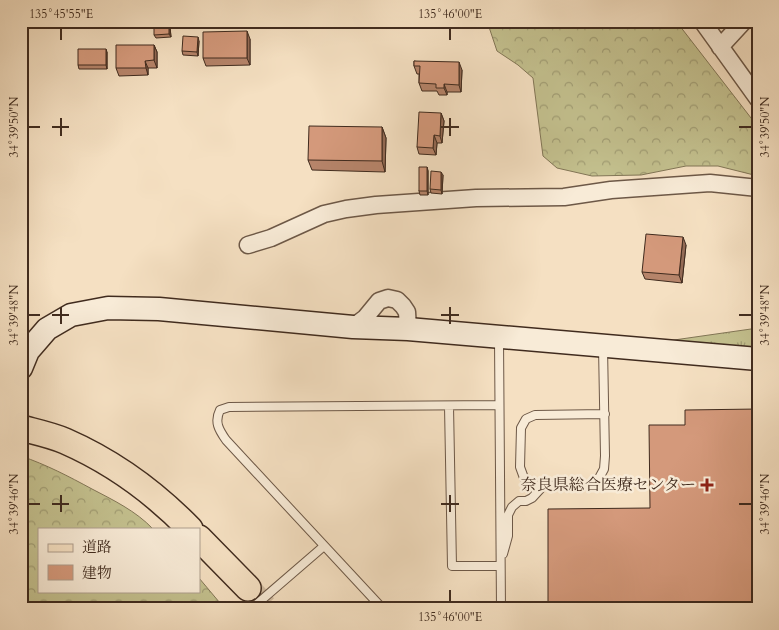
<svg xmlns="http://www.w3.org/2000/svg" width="779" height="630" font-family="Cardo,'Noto Serif JP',serif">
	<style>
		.grass { fill: url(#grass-tufts); stroke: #827656 }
		.forest { fill: url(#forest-crowns); stroke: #827656 }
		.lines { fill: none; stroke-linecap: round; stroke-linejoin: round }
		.primary-tunnel { stroke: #d1bca1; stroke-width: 25; stroke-dasharray: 25 12; stroke-linecap: butt }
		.lane-casing { stroke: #6d5847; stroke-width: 10 }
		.street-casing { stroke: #6d5847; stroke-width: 19 }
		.secondary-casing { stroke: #402b1e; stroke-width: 25 }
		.primary-casing { stroke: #402b1e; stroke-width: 28 }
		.lane { stroke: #f8ebd7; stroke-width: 8 }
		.street { stroke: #f8ebd7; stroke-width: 16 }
		.secondary { stroke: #f8ebd7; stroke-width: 22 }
		.primary { stroke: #f5e0c2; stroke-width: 25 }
		.wall { fill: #b6846a; stroke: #402b1e }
		.shaded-wall { fill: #946b56; stroke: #402b1e }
		.building { fill: #d4997b; stroke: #402b1e }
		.ticks { fill: none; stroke: #402b1e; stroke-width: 2 }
		.poi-dot { fill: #8f2418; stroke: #f8ebd7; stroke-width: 2 }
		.labels { text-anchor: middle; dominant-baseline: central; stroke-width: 5; stroke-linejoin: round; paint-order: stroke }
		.poi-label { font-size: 16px; fill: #402b1e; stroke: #f8ebd7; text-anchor: end }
		.neatline { fill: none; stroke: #402b1e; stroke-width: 2 }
		.ticks-label { font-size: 12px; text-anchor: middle; fill: #402b1e }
	</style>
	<defs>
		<pattern id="grass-tufts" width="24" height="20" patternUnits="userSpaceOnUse" patternTransform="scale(1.25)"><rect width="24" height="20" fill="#c3c08e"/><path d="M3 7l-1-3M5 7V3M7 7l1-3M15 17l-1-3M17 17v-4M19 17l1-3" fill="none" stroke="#a09c73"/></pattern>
		<pattern id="forest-crowns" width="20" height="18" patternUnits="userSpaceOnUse" patternTransform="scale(1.25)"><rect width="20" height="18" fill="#c3c08e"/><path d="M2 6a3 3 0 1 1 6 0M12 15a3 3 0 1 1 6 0" fill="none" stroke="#a09c73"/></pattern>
	</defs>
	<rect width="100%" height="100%" fill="#f5e0c2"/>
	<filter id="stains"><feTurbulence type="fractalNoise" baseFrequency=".004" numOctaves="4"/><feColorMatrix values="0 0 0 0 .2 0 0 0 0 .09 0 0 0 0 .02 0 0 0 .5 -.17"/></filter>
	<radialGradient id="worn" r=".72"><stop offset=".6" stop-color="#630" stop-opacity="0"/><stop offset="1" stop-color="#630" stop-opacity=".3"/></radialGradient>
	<path class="grass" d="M 758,328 L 758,351 L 660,342 Z"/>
	<path class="forest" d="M 487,21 L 676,21 L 758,127 L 758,176 L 718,166 L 686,166 L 641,175 L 592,176 L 557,168 L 543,156 L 533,78 L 518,65 L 497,51 Z
		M 21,456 C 47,465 68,476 92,489 C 113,500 136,511 153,529 L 39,529 L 39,591 L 199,591 L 199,578 L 225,609 L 21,609 Z"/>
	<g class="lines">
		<path class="primary-tunnel" d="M 248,588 L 267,609"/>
		<g class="lane-casing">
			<path id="lane" d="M 499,339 L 501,609
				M 603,347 L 605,456 L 604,469 L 598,480 L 590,485 L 543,486 L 532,485 L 524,478 L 520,467 L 521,428 L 526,419 L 535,415 L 605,414
				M 449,406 L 452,566 L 500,566
				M 503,554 L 508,536 L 508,515 L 512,507 L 519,501 L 526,501 L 532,498 L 543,486
				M 251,609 L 324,546
				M 383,609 L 226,440 C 219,430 214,422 220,410 L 229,407 L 499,405"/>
		</g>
		<g class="street-casing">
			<path id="street" d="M 702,21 L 758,99
				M 720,47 L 744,21
				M 248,245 L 271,238 L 324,214 L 346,209 L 376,205 L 476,198 L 564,197 L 611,190 L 710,183 L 758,188
				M 353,327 L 365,318 L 379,301 L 388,298 L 397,300 L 403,306 L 407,312 L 408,329"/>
		</g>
		<g class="secondary-casing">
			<path id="secondary" d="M 21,368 L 28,351 L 47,329 L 71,315 L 108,308 L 159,309 L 353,327 L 408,329 L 758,359"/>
		</g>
		<g class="primary-casing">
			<path id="primary" d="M 21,428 C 36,432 51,435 65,441 C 113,462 154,492 190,529
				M 199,538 L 248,588"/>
		</g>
		<use href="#lane" class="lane"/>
		<use href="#street" class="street"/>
		<use href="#secondary" class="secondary"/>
		<use href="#primary" class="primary"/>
	</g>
	<path class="wall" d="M 169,23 L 170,27 L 171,37 L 156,38 L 154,35 Z
		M 250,39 L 250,65 L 206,66 L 203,58 Z
		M 199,41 L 198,56 L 183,55 L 182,51 Z
		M 154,45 L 157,52 L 157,68 L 148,68 L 148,75 L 119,76 L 116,68 Z
		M 107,52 L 107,69 L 79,69 L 78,65 Z
		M 414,61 L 462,70 L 461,92 L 447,92 L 447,95 L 439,95 L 437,91 L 422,91 L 419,83 L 419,74 L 417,74 L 414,66 Z
		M 441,113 L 444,121 L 442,143 L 437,143 L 436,155 L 419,154 L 417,147 Z
		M 382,127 L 386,138 L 385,172 L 312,170 L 308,160 Z
		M 427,167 L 428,171 L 428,195 L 420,195 L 419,191 Z
		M 443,175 L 442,194 L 431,193 L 430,189 Z
		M 686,245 L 682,283 L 645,279 L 642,272 Z"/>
	<path class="shaded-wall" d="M 169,23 L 170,27 L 171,37 L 169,34 Z
		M 247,31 L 250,39 L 250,65 L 247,58 Z
		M 198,37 L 199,41 L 198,56 L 197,52 Z
		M 154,45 L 157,52 L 157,68 L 154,60 Z
		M 106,49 L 107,52 L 107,69 L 106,65 Z
		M 145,61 L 148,68 L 148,75 L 146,68 Z
		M 459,62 L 462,70 L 461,92 L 459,85 Z
		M 444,84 L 447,92 L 447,95 L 444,88 Z
		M 441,113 L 444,121 L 442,143 L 440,136 Z
		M 382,127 L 386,138 L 385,172 L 382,161 Z
		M 434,135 L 437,143 L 436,155 L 433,148 Z
		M 427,167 L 428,171 L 428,195 L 427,191 Z
		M 441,172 L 443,175 L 442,194 L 441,190 Z
		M 683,237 L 686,245 L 682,283 L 679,275 Z"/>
	<path class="building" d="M 169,23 L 169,34 L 154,35 L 154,24 Z
		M 247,31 L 247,58 L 203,58 L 203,32 Z
		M 183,36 L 198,37 L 197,52 L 182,51 Z
		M 116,45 L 154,45 L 154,60 L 145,61 L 146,68 L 116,68 Z
		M 78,49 L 106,49 L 106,65 L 78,65 Z
		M 414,61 L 459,62 L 459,85 L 444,84 L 444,88 L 436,88 L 436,84 L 419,83 L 420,66 L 414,66 Z
		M 419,112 L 441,113 L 440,136 L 434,135 L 433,148 L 417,147 Z
		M 309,126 L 382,127 L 382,161 L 308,160 Z
		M 419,167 L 427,167 L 427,191 L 419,191 Z
		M 431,171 L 441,172 L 441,190 L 430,189 Z
		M 646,234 L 683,237 L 679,275 L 642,272 Z
		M 758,409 L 758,609 L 548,609 L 548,509 L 650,508 L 649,425 L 685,425 L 685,410 Z"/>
	<path class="ticks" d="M 61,28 L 61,40M 450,28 L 450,40M 61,118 L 61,136M 450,118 L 450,136M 28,127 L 40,127M 52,127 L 69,127M 441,127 L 459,127M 739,127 L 752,127M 61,307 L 61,324M 450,307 L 450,324M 28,315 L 40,315M 52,315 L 69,315M 441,315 L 459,315M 739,315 L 752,315M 61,495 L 61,512M 450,495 L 450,512M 28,504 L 40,504M 52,504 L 69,504M 441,504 L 459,504M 739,504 L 752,504M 450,590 L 450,602"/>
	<path class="poi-dot" d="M704.5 477.5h5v5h5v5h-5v5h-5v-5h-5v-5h5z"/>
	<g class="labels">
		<g class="poi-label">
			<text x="696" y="485">奈良県総合医療センター</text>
		</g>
	</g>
	<rect width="779" height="630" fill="none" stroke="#f5e0c2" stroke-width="55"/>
	<rect x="38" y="528" width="162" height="65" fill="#f8ebd7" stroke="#ae9e8d"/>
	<rect x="48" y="544" width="25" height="8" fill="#f5e0c2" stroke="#ae9e8d"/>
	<text x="82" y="552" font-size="15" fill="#402b1e">道路</text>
	<rect x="48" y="565" width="25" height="15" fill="#d4997b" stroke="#ae9e8d"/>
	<text x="82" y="578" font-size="15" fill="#402b1e">建物</text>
	<rect x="28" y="28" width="724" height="574" class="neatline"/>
	<g class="ticks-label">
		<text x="61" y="18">135°45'55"E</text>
		<text x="450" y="18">135°46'00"E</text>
		<text transform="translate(14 127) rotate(-90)" y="4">34°39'50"N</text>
		<text transform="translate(765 127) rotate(-90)" y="4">34°39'50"N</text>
		<text transform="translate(14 315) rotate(-90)" y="4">34°39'48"N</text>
		<text transform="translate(765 315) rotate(-90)" y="4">34°39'48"N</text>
		<text transform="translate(14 504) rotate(-90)" y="4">34°39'46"N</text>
		<text transform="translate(765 504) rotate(-90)" y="4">34°39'46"N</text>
		<text x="450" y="621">135°46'00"E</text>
	</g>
	<rect width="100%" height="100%" filter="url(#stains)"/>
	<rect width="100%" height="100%" fill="url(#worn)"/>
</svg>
